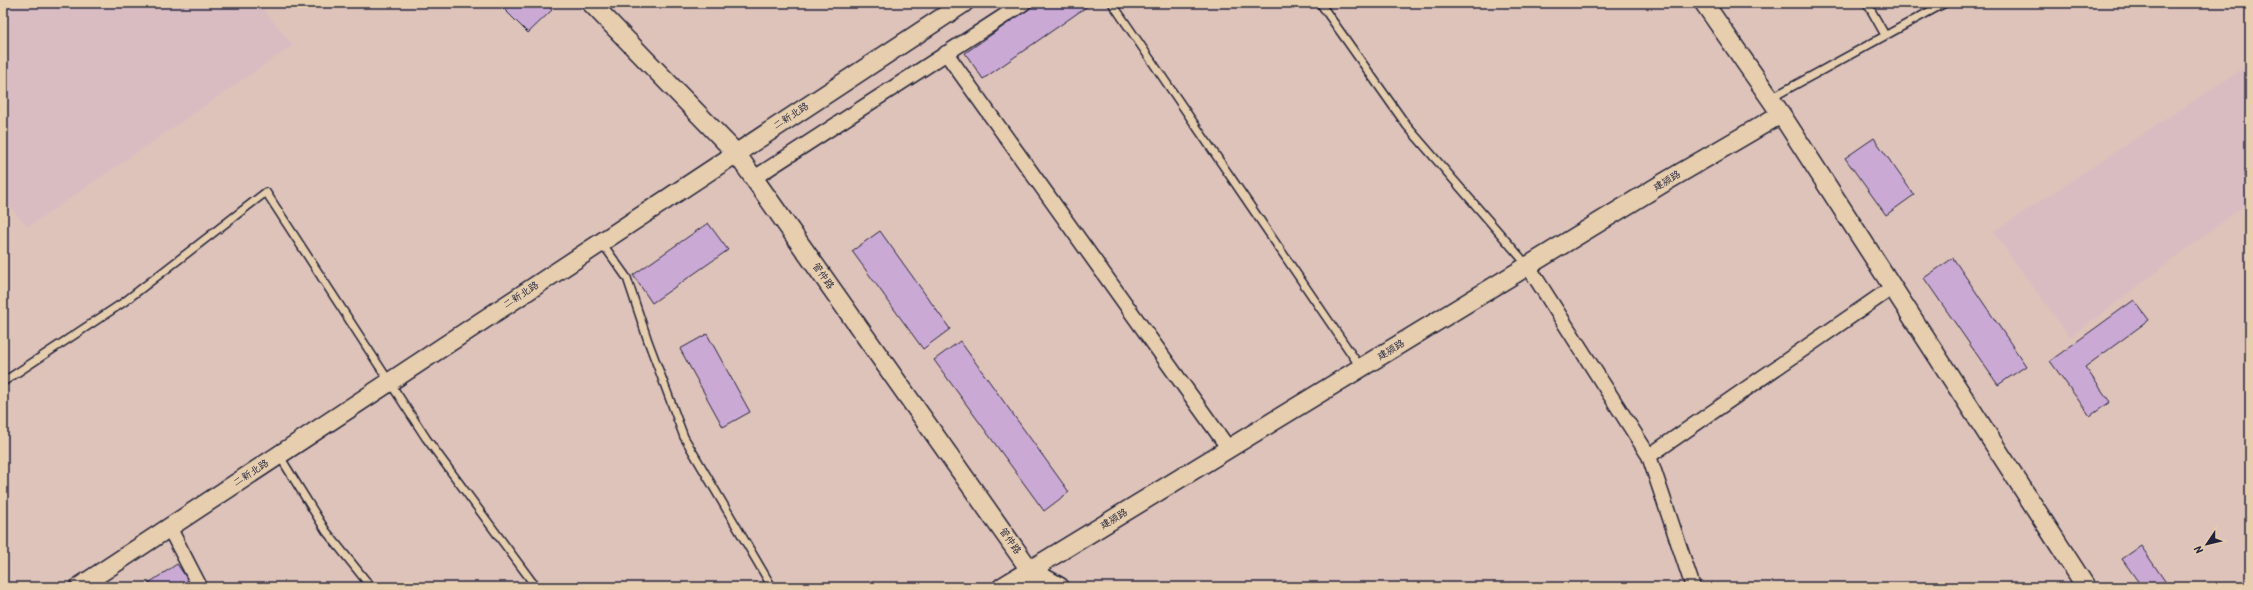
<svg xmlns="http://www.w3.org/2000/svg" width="2253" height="590" font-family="Kalam,'LXGW WenKai TC',sans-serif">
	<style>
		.built { fill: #d8bcc2 }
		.building { fill: #caaad5; stroke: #22223b }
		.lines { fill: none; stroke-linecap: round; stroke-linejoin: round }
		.service-casing { stroke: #22223b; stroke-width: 10 }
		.minor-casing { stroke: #22223b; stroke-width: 17 }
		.tertiary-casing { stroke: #22223b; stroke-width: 21 }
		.service { stroke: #e6ceae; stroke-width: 7 }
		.minor { stroke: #e6ceae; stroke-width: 14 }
		.tertiary { stroke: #e6ceae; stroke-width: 18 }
		.labels { text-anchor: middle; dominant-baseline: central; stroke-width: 4; stroke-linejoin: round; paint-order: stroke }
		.street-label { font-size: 10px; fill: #22223b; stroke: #e6ceae }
	</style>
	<rect width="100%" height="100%" fill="#dec3ba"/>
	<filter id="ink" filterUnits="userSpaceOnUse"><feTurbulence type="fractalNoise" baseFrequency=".025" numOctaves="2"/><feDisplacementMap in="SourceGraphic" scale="8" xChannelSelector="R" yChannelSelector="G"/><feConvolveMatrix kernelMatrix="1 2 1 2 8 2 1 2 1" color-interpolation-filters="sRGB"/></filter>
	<g filter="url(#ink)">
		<path class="built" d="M 3,3 L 258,3 L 293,45 L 28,227 L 3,199 Z
			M 2250,64 L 2250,201 L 2070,337 L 1993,232 Z"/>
		<path class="building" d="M 498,3 L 545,3 L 552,10 L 528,33 Z
			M 1037,3 L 1092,3 L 983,79 L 965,53 Z
			M 1874,138 L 1914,195 L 1886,215 L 1845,158 Z
			M 708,223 L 728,250 L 652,303 L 633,275 Z
			M 880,231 L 950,329 L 923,349 L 852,251 Z
			M 1953,258 L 2026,366 L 1998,385 L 1924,278 Z
			M 2134,300 L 2149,320 L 2085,367 L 2110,402 L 2090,416 L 2050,361 Z
			M 707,334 L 750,412 L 723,427 L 680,349 Z
			M 960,341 L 1069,492 L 1044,511 L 934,360 Z
			M 2141,546 L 2169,587 L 2142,587 L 2122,559 Z
			M 177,564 L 193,587 L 143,587 Z"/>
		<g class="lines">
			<g class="service-casing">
				<path id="service" d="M 1112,3 L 1361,368
					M 1320,3 L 1407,126 L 1528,266
					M 1867,3 L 1885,35
					M 1771,98 L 1945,3
					M 602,243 L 627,278 L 648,341 L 684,437 L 772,587
					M 3,382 L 124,302 L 266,192 L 426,438 L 536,587
					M 279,455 L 326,531 L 371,587
					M 527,587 L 535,584"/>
			</g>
			<g class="minor-casing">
				<path id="minor" d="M 946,53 L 1229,449
					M 754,178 L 1024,3
					M 1528,266 L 1649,456 L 1693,587
					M 1649,456 L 1893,287
					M 169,527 L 200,587"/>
			</g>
			<g class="tertiary-casing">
				<path id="tertiary" d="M 591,3 L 736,153 L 1030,570
					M 1704,3 L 1781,114 L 2086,587
					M 79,587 L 964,3
					M 1002,587 L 1665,182 L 1781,114
					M 1036,587 L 1030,570 L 1060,587"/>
			</g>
			<use href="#service" class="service"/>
			<use href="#minor" class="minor"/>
			<use href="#tertiary" class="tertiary"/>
		</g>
	</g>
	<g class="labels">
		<g class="street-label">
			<text transform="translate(791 116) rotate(-33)">二新北路</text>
			<text transform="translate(1667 181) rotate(-31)">建颍路</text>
			<text transform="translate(823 276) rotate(55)">管仲路</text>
			<text transform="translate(521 295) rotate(-33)">二新北路</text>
			<text transform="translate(1391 350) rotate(-31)">建颍路</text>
			<text transform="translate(251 473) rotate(-33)">二新北路</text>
			<text transform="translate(1114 519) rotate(-31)">建颍路</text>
			<text transform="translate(1010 541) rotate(55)">管仲路</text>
		</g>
	</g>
	<rect width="2253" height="590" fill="none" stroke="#e6ceae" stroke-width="16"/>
	<rect x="8" y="8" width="2237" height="574" fill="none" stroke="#22223b" stroke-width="1.5" filter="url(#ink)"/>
	<g transform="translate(2207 544) rotate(235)" stroke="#e6ceae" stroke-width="3" paint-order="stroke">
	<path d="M0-3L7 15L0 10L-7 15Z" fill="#22223b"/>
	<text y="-6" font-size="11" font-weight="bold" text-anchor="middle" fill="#22223b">N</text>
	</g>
</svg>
